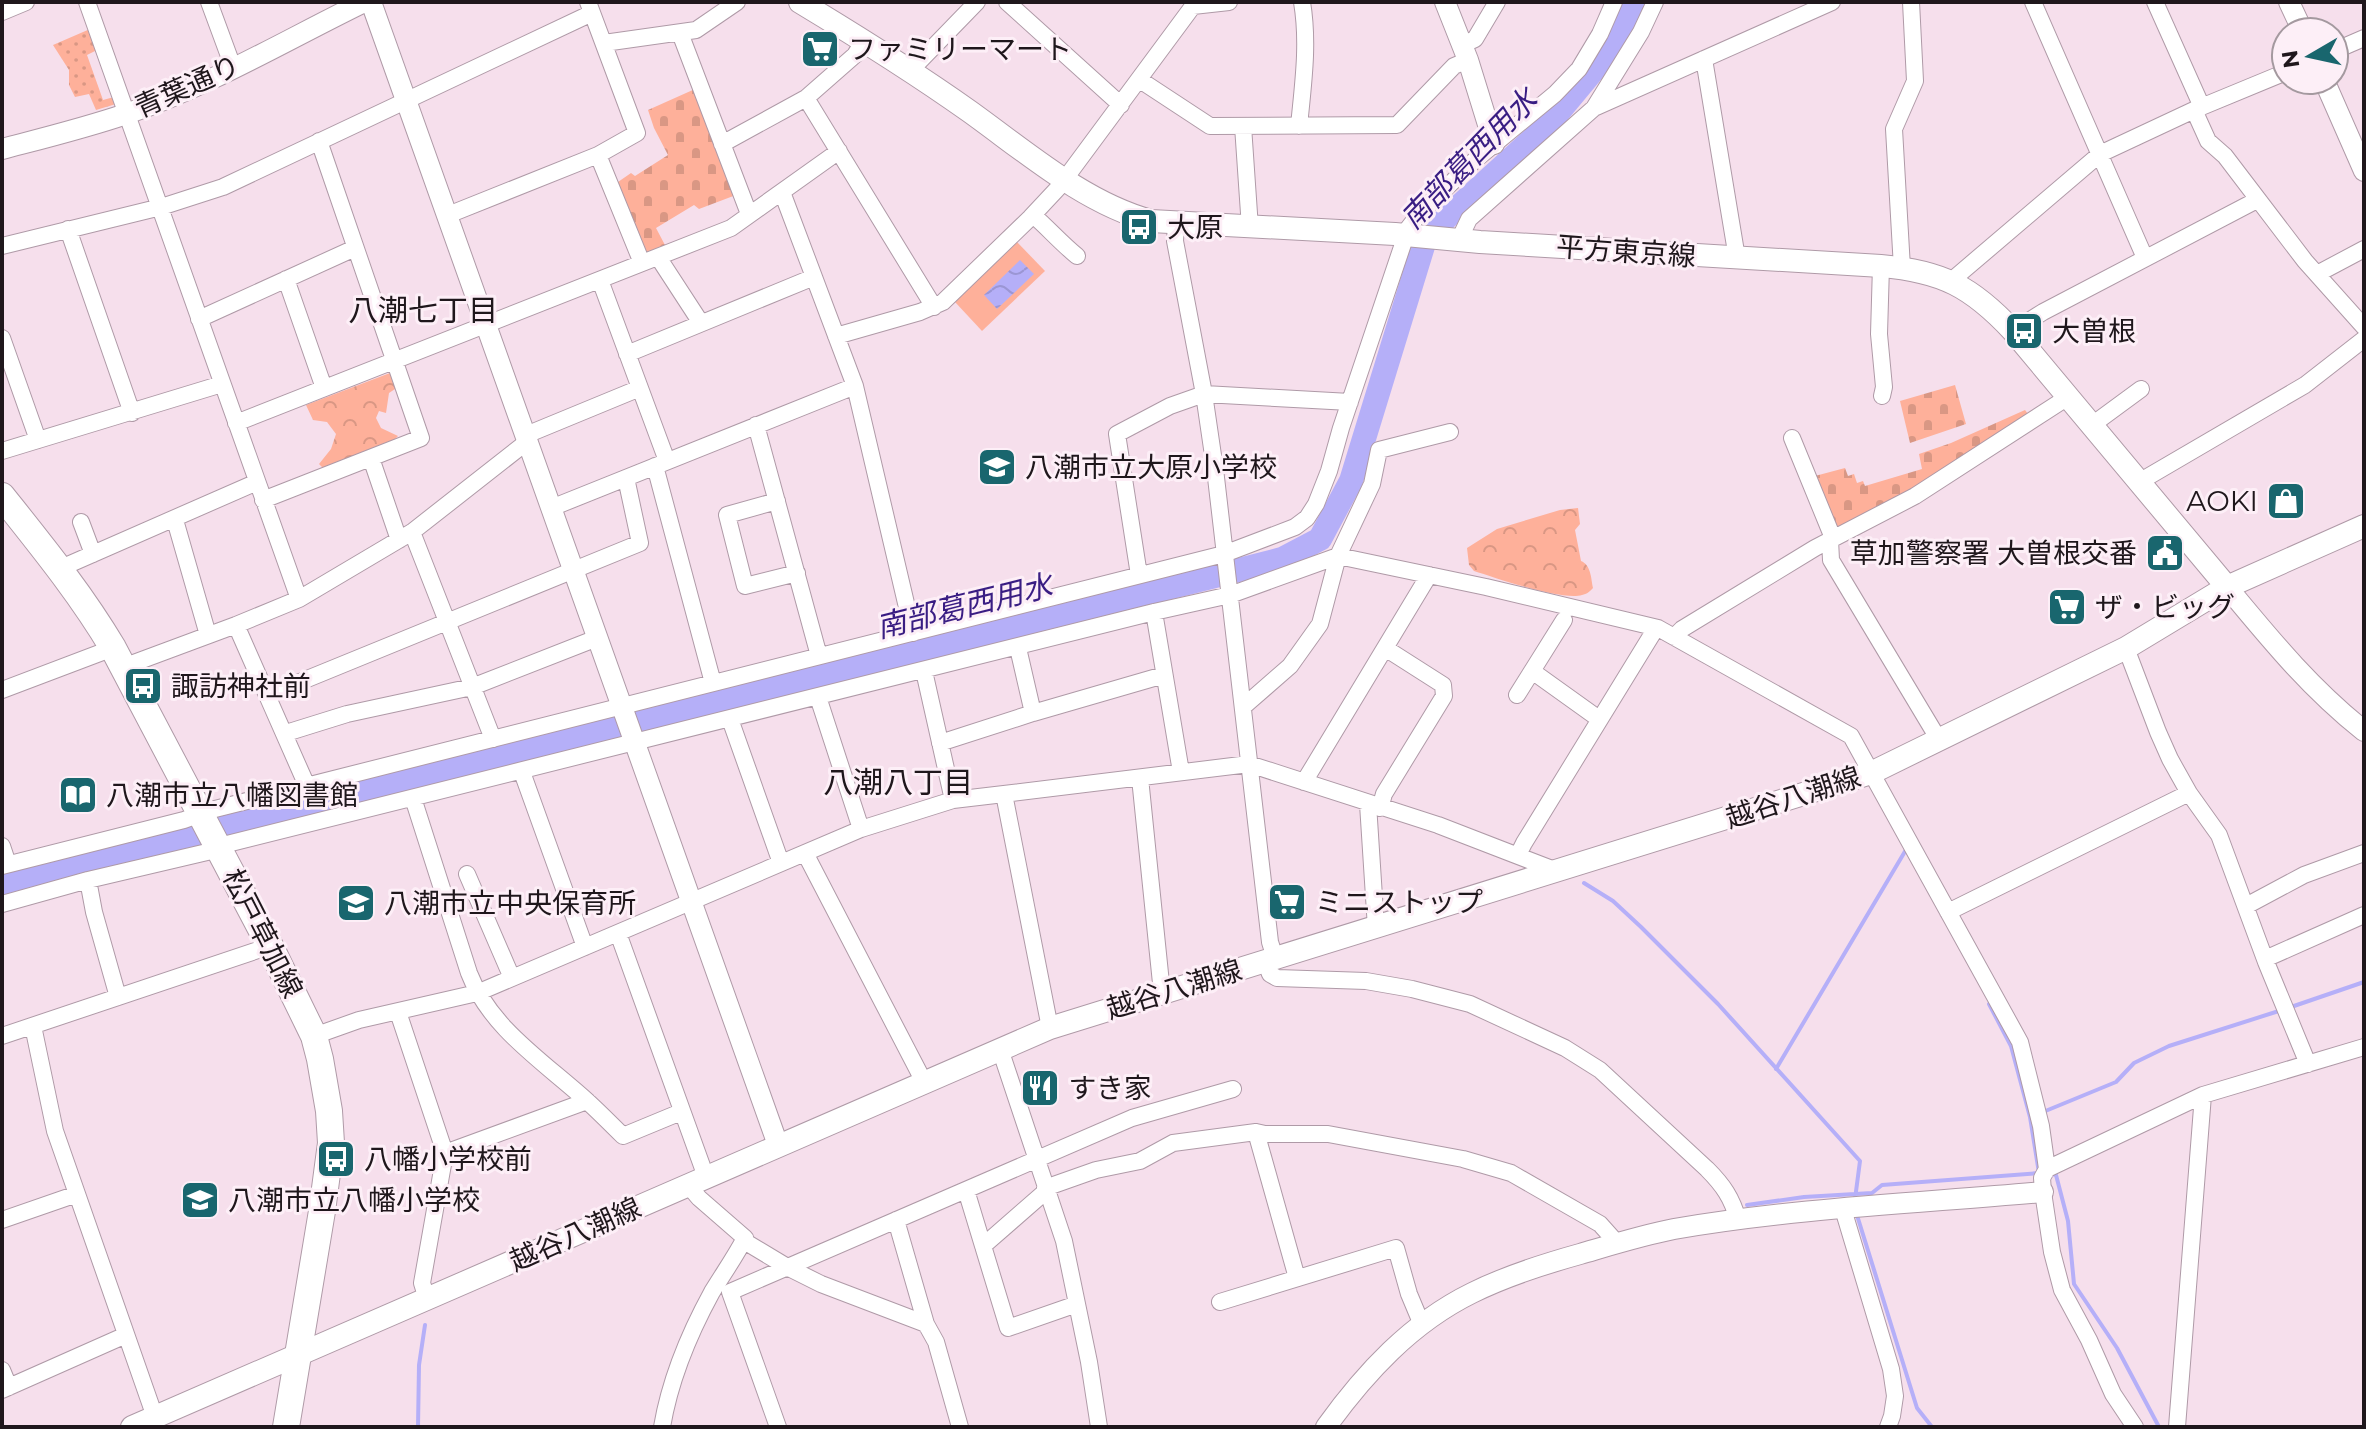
<svg xmlns="http://www.w3.org/2000/svg" width="2366" height="1429" font-family="Montserrat,'Noto Sans JP',sans-serif">
	<style>
		.forest { fill: url(#forest-crowns) }
		.cemetery { fill: url(#cemetery-stones) }
		.park { fill: #feb09a }
		.garden { fill: url(#garden-dots) }
		.water { fill: url(#water-waves) }
		.lines { fill: none; stroke-linecap: round; stroke-linejoin: round }
		.stream { stroke: #b5aff8; stroke-width: 4 }
		.river { stroke: #b5aff8; stroke-width: 24 }
		.minor-casing { stroke: #af9aa7; stroke-width: 18 }
		.tertiary-casing { stroke: #af9aa7; stroke-width: 22 }
		.secondary-casing { stroke: #af9aa7; stroke-width: 24 }
		.primary-casing { stroke: #af9aa7; stroke-width: 28 }
		.minor { stroke: #fff; stroke-width: 16 }
		.tertiary { stroke: #fff; stroke-width: 20 }
		.secondary { stroke: #fff; stroke-width: 22 }
		.primary { stroke: #fff; stroke-width: 26 }
		.labels { text-anchor: middle; dominant-baseline: central; stroke-width: 6; stroke-linejoin: round; paint-order: stroke }
		.poi-label { font-size: 28px; fill: #1f171c; stroke: #fdeff7; text-anchor: start }
		.street-label { font-size: 28px; fill: #1f171c; stroke: #fdeff7 }
		.water-label { font-size: 30px; font-style: italic; fill: #391d83; stroke: #fdeff7 }
		.neighbourhood-label { font-size: 30px; fill: #1f171c; stroke: #fdeff7 }
	</style>
	<defs>
		<pattern id="forest-crowns" width="20" height="18" patternUnits="userSpaceOnUse" patternTransform="scale(2)"><rect width="20" height="18" fill="#feb09a"/><path d="M2 6a3 3 0 1 1 6 0M12 15a3 3 0 1 1 6 0" fill="none" stroke="#d99784"/></pattern>
		<pattern id="cemetery-stones" width="16" height="16" patternUnits="userSpaceOnUse" patternTransform="scale(2)"><rect width="16" height="16" fill="#feb09a"/><path d="M2 7V4a2 2 0 0 1 4 0v3zM10 15v-3a2 2 0 0 1 4 0v3z" fill="#d99784"/></pattern>
		<pattern id="garden-dots" width="8" height="8" patternUnits="userSpaceOnUse" patternTransform="scale(2)"><rect width="8" height="8" fill="#feb09a"/><path d="M2 2h.1M6 6h.1" fill="none" stroke="#d99784" stroke-width="1.8" stroke-linecap="round"/></pattern>
		<pattern id="water-waves" width="16" height="10" patternUnits="userSpaceOnUse" patternTransform="scale(2)"><rect width="16" height="10" fill="#b5aff8"/><path d="M0 5q4-4 8 0t8 0" fill="none" stroke="#9b96d4"/></pattern>
	</defs>
	<rect width="100%" height="100%" fill="#f6dfec"/>
	<path class="forest" d="M 390,373 L 394,379 L 395,389 L 389,393 L 386,413 L 379,411 L 376,418 L 381,428 L 398,436 L 392,442 L 328,468 L 322,467 L 319,464 L 331,449 L 336,434 L 327,422 L 313,420 L 306,405 Z
		M 1578,508 L 1580,524 L 1575,530 L 1581,561 C 1591,565 1591,578 1593,588 C 1589,592 1587,594 1582,595 C 1562,601 1496,578 1474,571 L 1469,565 L 1467,548 L 1497,529 L 1560,510 Z"/>
	<path class="cemetery" d="M 695,89 L 736,195 L 699,209 L 694,205 L 656,228 L 666,247 L 645,255 L 618,182 L 631,173 L 635,176 L 668,155 L 654,128 L 648,110 Z
		M 1955,385 L 1966,424 L 1910,443 L 1900,401 Z
		M 2025,410 L 2028,414 L 1915,488 L 1836,529 L 1815,476 L 1845,468 L 1848,476 L 1854,474 L 1857,483 L 1863,481 L 1865,486 L 1922,469 L 1919,454 L 1951,443 Z"/>
	<path class="park" d="M 1017,242 L 1045,271 L 982,331 L 955,302 Z"/>
	<path class="garden" d="M 90,29 L 97,50 L 87,55 L 103,100 L 114,97 L 116,104 L 96,110 L 89,94 L 75,97 L 69,85 L 69,70 L 53,45 Z"/>
	<path class="water" d="M 1020,260 L 1034,274 L 997,309 L 984,295 Z"/>
	<g class="lines">
		<path class="stream" d="M 1584,883 L 1613,901 L 1641,927 L 1718,1004 L 1860,1161 L 1855,1199
			M 1989,1004 L 2011,1046 L 2030,1117 L 2039,1173
			M 2291,1007 L 2364,982
			M 1776,1069 L 1907,848
			M 2043,1112 L 2116,1082 L 2134,1063 L 2169,1046 L 2282,1010
			M 2052,1174 L 2056,1175 L 2068,1221 L 2074,1284 L 2117,1348 L 2159,1427
			M 1747,1205 L 1804,1197 L 1872,1193 L 1882,1185 L 2039,1173
			M 1856,1212 L 1917,1408 L 1932,1427
			M 418,1427 L 419,1365 L 425,1325"/>
		<path class="river" d="M 2,883 L 1282,559 L 1320,539 L 1351,481 L 1424,243 L 1445,219 L 1546,127 L 1620,38 L 1636,2"/>
		<g class="minor-casing">
			<path id="minor" d="M 87,2 L 299,599
				M 209,2 L 233,67
				M 1007,2 L 1121,105
				M 2033,2 L 2145,258
				M 2155,2 L 2202,107
				M 2,12 L 26,2
				M 680,33 L 749,214
				M 864,40 L 855,55 L 806,98 L 934,307
				M 604,43 L 696,30 L 737,2
				M 1462,45 L 1475,39 L 1497,2
				M 2334,51 L 2364,38
				M 1704,59 L 1737,258
				M 911,70 L 977,2
				M 1140,80 L 1210,126 L 1397,125 L 1454,66 L 1468,60
				M 1594,108 L 1832,2
				M 2194,110 L 2208,141 L 2225,156 L 2305,261 L 2364,327
				M 1243,126 L 1250,228
				M 1299,126 C 1303,84 1309,44 1302,2
				M 722,144 L 806,98
				M 598,155 L 642,263
				M 782,192 L 855,386 L 913,633
				M 448,215 L 598,155 L 637,133 L 588,2
				M 1033,215 C 1048,228 1061,243 1077,256
				M 1176,224 L 1175,241 L 1204,394 L 1215,469 L 1270,942 L 1275,958
				M 68,229 L 132,413
				M 1403,235 L 1420,213 L 1475,160 L 1555,94 L 1579,69 L 1600,34 L 1614,2
				M 1459,240 L 1469,219 L 1594,108 L 1641,32 L 1655,2
				M 2,246 L 161,207 L 223,187 L 592,13
				M 658,257 L 701,323
				M 1881,266 L 1879,334 L 1884,387 L 1882,396
				M 1902,268 L 1894,129 L 1915,81 L 1911,2
				M 2317,274 L 2364,249
				M 286,279 L 324,388
				M 600,280 L 667,461
				M 1951,281 L 2100,154 L 2194,110 L 2286,72
				M 199,319 L 355,248
				M 2013,331 L 2043,312 L 2257,200
				M 836,336 L 920,312 L 943,302 L 1030,218 L 1059,187 L 1193,6 L 1229,2
				M 2,338 L 38,440
				M 627,354 L 814,277
				M 236,423 L 731,228 L 839,151
				M 756,425 L 819,656
				M 2092,425 L 2141,389
				M 526,435 L 640,388
				M 1792,438 L 1833,538
				M 2,451 L 222,384
				M 371,458 L 399,540
				M 655,466 L 713,683
				M 2139,482 L 2305,385 L 2364,339
				M 263,500 L 421,438 L 319,141
				M 777,501 L 727,515 L 745,586 L 797,573
				M 551,508 L 855,386
				M 175,520 L 208,635
				M 81,522 L 93,554
				M 412,532 L 493,739
				M 1830,540 L 1831,560 L 1939,740
				M 61,570 L 70,564 L 257,482
				M 1139,575 L 1117,434 L 1170,406 L 1204,394 L 1350,402
				M 1154,612 L 1181,772
				M 236,625 L 307,786
				M 1674,637 L 1682,629 L 1815,548 L 1915,496 L 2068,397
				M 1018,648 L 1033,713
				M 2126,648 L 2158,732 L 2170,759 L 2189,793 L 2219,835 L 2266,962 L 2308,1064
				M 123,667 L 236,625 L 299,599 L 412,532 L 528,441
				M 924,671 L 953,800
				M 1532,671 L 1599,719
				M 2,690 L 113,648
				M 268,695 L 640,543 L 626,478
				M 1517,695 L 1564,620
				M 818,697 L 861,829
				M 1243,707 L 1290,666 L 1320,624 L 1338,556 L 1372,484 L 1379,450 L 1450,432
				M 730,719 L 781,863
				M 286,733 L 347,714 L 472,687 L 597,638
				M 940,743 L 1033,713 L 1164,675
				M 522,772 L 585,947
				M 1140,778 L 1162,993
				M 1304,782 L 1429,575
				M 1004,794 L 1050,1028
				M 413,798 L 469,973 C 490,1028 544,1062 587,1101 C 599,1112 611,1124 623,1136 L 681,1112
				M 1368,804 L 1376,928
				M 1380,808 L 1384,794 L 1444,696 L 1443,685 L 1385,648
				M 2,846 L 8,864
				M 219,846 L 1154,612 L 1230,595 L 1338,556 L 1486,587 L 1658,628 L 1851,736 L 2020,1042 L 2041,1126 L 2047,1169 L 2042,1178 L 2043,1192 L 2052,1252 L 2062,1290 L 2089,1340 L 2113,1394 L 2135,1427
				M 805,853 L 924,1082
				M 1518,855 L 1524,843 L 1656,628
				M 2,866 L 184,820 L 215,809 L 1224,554 L 1295,527 L 1307,518 L 1316,504 L 1329,471 L 1341,428 L 1406,235
				M 467,874 L 512,978
				M 88,880 L 94,912 L 118,997
				M 2,904 L 88,880 L 220,849
				M 2246,906 L 2304,875 L 2364,853
				M 1948,912 L 2189,793
				M 618,933 L 706,1177
				M 2265,959 L 2364,915
				M 1265,961 L 1270,974 L 1277,978 L 1366,981 L 1412,989 L 1470,1004 L 1565,1048 L 1600,1070 L 1707,1169 C 1723,1185 1732,1198 1738,1220
				M 398,1012 L 445,1153 L 422,1283 L 427,1299
				M 33,1026 L 55,1131 L 155,1417
				M 2,1036 L 270,946
				M 314,1036 L 359,1020 L 477,993 L 861,829 L 953,800 L 1004,794 L 1249,764 L 1438,825 L 1557,871
				M 1000,1049 L 1064,1241 L 1089,1362 L 1099,1427
				M 1256,1132 L 1297,1278
				M 445,1153 L 587,1101
				M 2047,1169 L 2203,1095 L 2364,1047
				M 1045,1188 L 1096,1170 L 1140,1161 L 1173,1143 L 1256,1132 L 1265,1134 L 1328,1134 L 1463,1159 L 1511,1173 L 1600,1224 L 1617,1243
				M 966,1190 L 1008,1328 L 1077,1304
				M 1843,1209 L 1891,1369 L 1895,1396 L 1892,1416 L 1888,1427
				M 2,1220 L 77,1194
				M 896,1220 L 926,1324 L 936,1342 L 960,1427
				M 744,1241 L 789,1268 L 821,1284 L 926,1324
				M 983,1246 L 1046,1191
				M 1220,1302 L 1396,1248 L 1409,1294 L 1422,1325
				M 2,1370 L 9,1387
				M 2,1390 L 126,1335
				M 662,1427 C 670,1380 689,1334 712,1292 C 723,1274 735,1257 745,1238 L 699,1198 L 688,1185
				M 778,1427 L 730,1292 L 1132,1118 L 1233,1089
				M 2177,1427 L 2203,1095"/>
		</g>
		<g class="tertiary-casing">
			<path id="tertiary" d="M 371,2 L 778,1145
				M 1445,2 L 1468,60 L 1494,144
				M 2289,2 L 2303,32
				M 2324,80 L 2364,171
				M 2,149 C 44,138 85,128 126,114 C 209,86 286,40 364,2
				M 2227,587 C 2271,640 2309,687 2364,731
				M 1326,1427 C 1365,1373 1411,1323 1472,1293 C 1506,1276 1544,1264 1580,1254 C 1611,1245 1643,1235 1674,1229 C 1796,1208 1920,1203 2043,1192"/>
		</g>
		<g class="secondary-casing">
			<path id="secondary" d="M 800,2 C 858,37 914,72 969,111 C 1025,151 1084,203 1151,221 L 1395,234 L 1480,242 L 1881,266 C 1942,271 1972,287 2013,331 L 2227,587
				M 132,1427 L 1050,1028 L 1871,773 L 2126,648 L 2227,587 L 2364,526"/>
		</g>
		<g class="primary-casing">
			<path id="primary" d="M 2,496 C 41,545 81,594 113,648 L 270,946 L 314,1036 L 320,1059 L 329,1111 L 331,1143 L 322,1211 L 286,1427"/>
		</g>
		<use href="#minor" class="minor"/>
		<use href="#tertiary" class="tertiary"/>
		<use href="#secondary" class="secondary"/>
		<use href="#primary" class="primary"/>
	</g>
	<defs>
		<g id="supermarket-square" transform="scale(2)"><rect x="-9" y="-9" width="18" height="18" rx="4" fill="#19666e" stroke="#fdeff7"/><path d="M-6-5.5h2.5l.6 2H6L4.5 2H-2.5L-4.4-4H-6ZM-1.5 3.2a1.3 1.3 0 1 0 .1 0ZM3 3.2a1.3 1.3 0 1 0 .1 0Z" fill="#fff"/></g>
		<g id="bus-square" transform="scale(2)"><rect x="-9" y="-9" width="18" height="18" rx="4" fill="#19666e" stroke="#fdeff7"/><path d="M-5-6H5V4H4V6H2V4H-2V6H-4V4H-5ZM-3.5-4V0h7V-4ZM-3.5 1.2v1.5H-2V1.2ZM2 1.2v1.5H3.5V1.2Z" fill="#fff"/></g>
		<g id="school-square" transform="scale(2)"><rect x="-9" y="-9" width="18" height="18" rx="4" fill="#19666e" stroke="#fdeff7"/><path d="M0-5L7-2L0 1L-7-2ZM-4 1L0 2.5L4 1V4Q0 6-4 4Z" fill="#fff"/></g>
		<g id="shop-square" transform="scale(2)"><rect x="-9" y="-9" width="18" height="18" rx="4" fill="#19666e" stroke="#fdeff7"/><path d="M-5-2.5h2.3a2.7 3.5 0 0 1 5.4 0H5L5.5 6h-11ZM-1.5-2.5h3a1.5 2.3 0 0 0-3 0Z" fill="#fff"/></g>
		<g id="civic-square" transform="scale(2)"><rect x="-9" y="-9" width="18" height="18" rx="4" fill="#19666e" stroke="#fdeff7"/><path d="M-.6-6.5H3V-4.5H.6V-3L4-1V1h2V6H-6V1h2V-1L-.6-3ZM-1.2 2.5V6h2.4V2.5Z" fill="#fff"/></g>
		<g id="library-square" transform="scale(2)"><rect x="-9" y="-9" width="18" height="18" rx="4" fill="#19666e" stroke="#fdeff7"/><path d="M-6-4Q-3-5.5-.7-3.5V5Q-3 3-6 4ZM6-4Q3-5.5 .7-3.5V5Q3 3 6 4Z" fill="#fff"/></g>
		<g id="restaurant-square" transform="scale(2)"><rect x="-9" y="-9" width="18" height="18" rx="4" fill="#19666e" stroke="#fdeff7"/><path d="M-5-6h1v4h1v-4h1v4h1v-4h1v5L-1.5 .5V6h-2V.5L-5-1ZM5-6V6H3V1.5H1.5Q1.5-4 5-6Z" fill="#fff"/></g>
	</defs>
	<g fill-rule="evenodd">
		<use href="#supermarket-square" x="820" y="49"/>
		<use href="#bus-square" x="1139" y="227"/>
		<use href="#bus-square" x="2024" y="331"/>
		<use href="#school-square" x="997" y="467"/>
		<use href="#shop-square" x="2286" y="501"/>
		<use href="#civic-square" x="2165" y="553"/>
		<use href="#supermarket-square" x="2067" y="607"/>
		<use href="#bus-square" x="143" y="686"/>
		<use href="#library-square" x="78" y="795"/>
		<use href="#supermarket-square" x="1287" y="902"/>
		<use href="#school-square" x="356" y="903"/>
		<use href="#restaurant-square" x="1040" y="1088"/>
		<use href="#bus-square" x="336" y="1159"/>
		<use href="#school-square" x="200" y="1200"/>
	</g>
	<g class="labels">
		<g class="poi-label">
			<text x="848" y="49">ファミリーマート</text>
			<text x="1167" y="227">大原</text>
			<text x="2052" y="331">大曽根</text>
			<text x="1025" y="467">八潮市立大原小学校</text>
			<text x="2258" y="501" text-anchor="end">AOKI</text>
			<text x="2137" y="553" text-anchor="end">草加警察署 大曽根交番</text>
			<text x="2095" y="607">ザ・ビッグ</text>
			<text x="171" y="686">諏訪神社前</text>
			<text x="106" y="795">八潮市立八幡図書館</text>
			<text x="1315" y="902">ミニストップ</text>
			<text x="384" y="903">八潮市立中央保育所</text>
			<text x="1068" y="1088">すき家</text>
			<text x="364" y="1159">八幡小学校前</text>
			<text x="228" y="1200">八潮市立八幡小学校</text>
		</g>
		<g class="street-label">
			<text transform="translate(187 86) rotate(-24)">青葉通り</text>
			<text transform="translate(1626 251) rotate(4)">平方東京線</text>
			<text transform="translate(1793 797) rotate(-18)">越谷八潮線</text>
			<text transform="translate(263 933) rotate(63)">松戸草加線</text>
			<text transform="translate(1174 989) rotate(-17)">越谷八潮線</text>
			<text transform="translate(575 1234) rotate(-24)">越谷八潮線</text>
		</g>
		<g class="water-label">
			<text transform="translate(1469 159) rotate(-46)">南部葛西用水</text>
			<text transform="translate(964 606) rotate(-14)">南部葛西用水</text>
		</g>
		<g class="neighbourhood-label">
			<text x="423" y="310">八潮七丁目</text>
			<text x="898" y="782">八潮八丁目</text>
		</g>
	</g>
	<rect width="2366" height="1429" fill="none" stroke="#1f171c" stroke-width="8"/>
	<g transform="translate(2310 56) rotate(261)"><circle r="38" fill="#fdeff7" stroke="#a4999f" stroke-width="2"/>
	<path d="M0-6L14 30L0 20L-14 30Z" fill="#19666e"/>
	<text y="-12" font-size="22" font-weight="bold" text-anchor="middle" fill="#1f171c">N</text>
	</g>
</svg>
